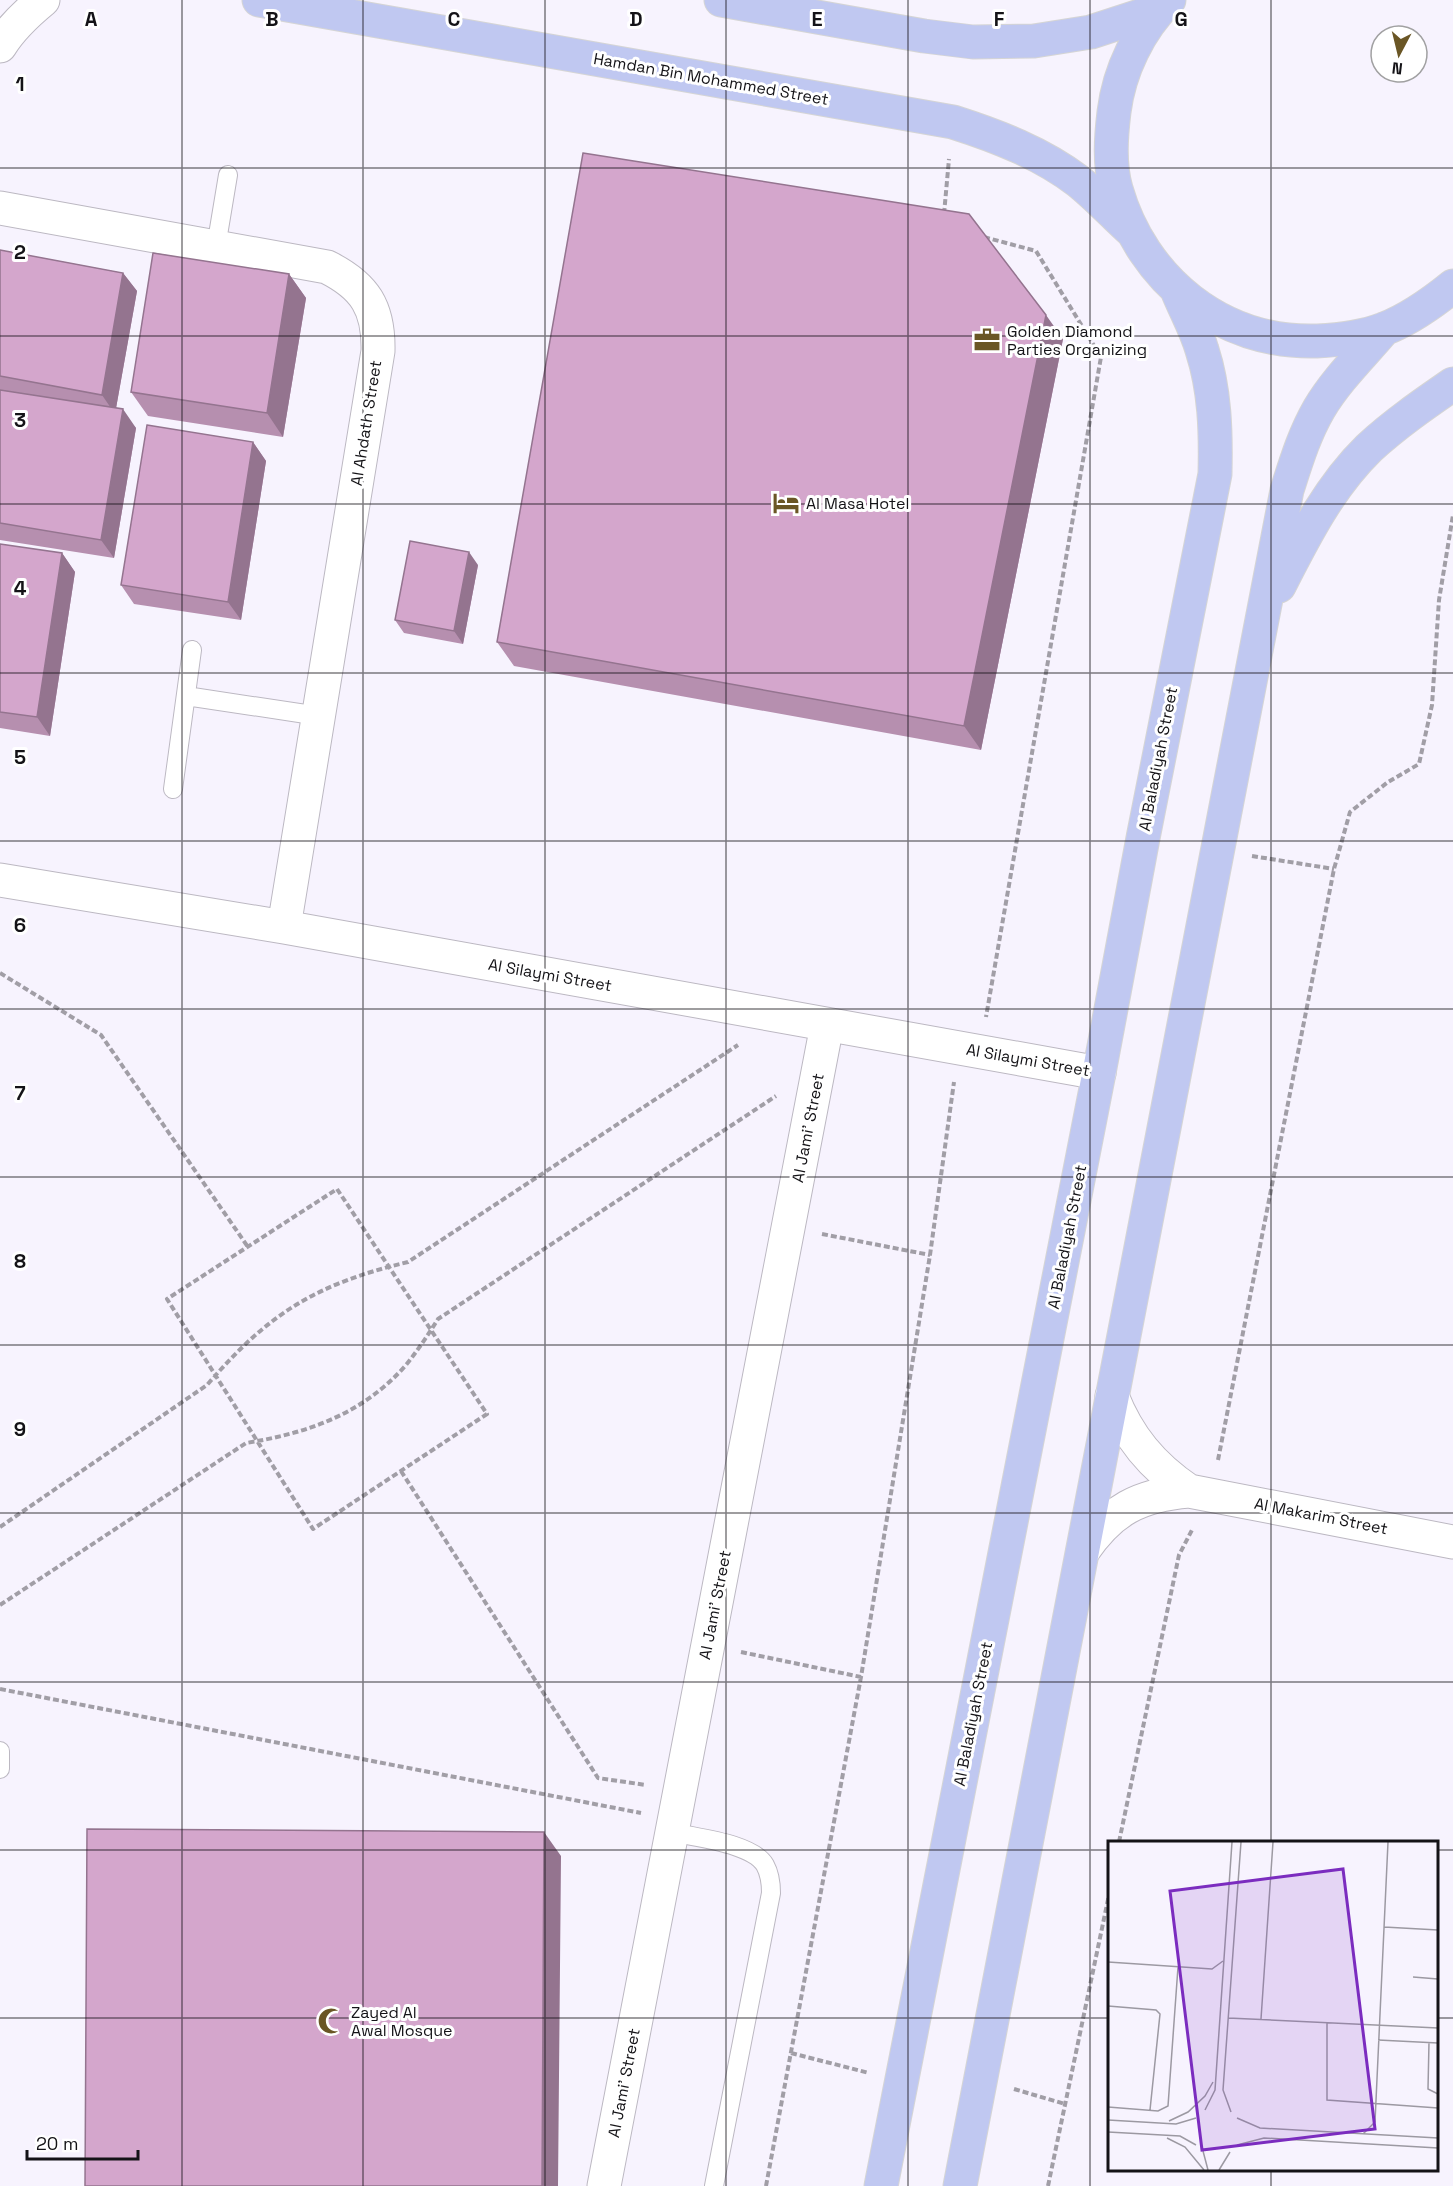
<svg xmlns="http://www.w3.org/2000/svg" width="1453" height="2186" font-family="'Space Grotesk',sans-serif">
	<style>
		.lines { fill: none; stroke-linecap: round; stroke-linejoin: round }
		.service-casing { stroke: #bcb8c2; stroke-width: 20 }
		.minor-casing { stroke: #bcb8c2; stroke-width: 35 }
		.primary-casing { stroke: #d5d5d5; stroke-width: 35 }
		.path { stroke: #a19ea6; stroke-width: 4; stroke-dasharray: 6 3; stroke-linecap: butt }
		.service { stroke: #fff; stroke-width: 18 }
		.minor { stroke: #fff; stroke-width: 33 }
		.primary { stroke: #c0c8f1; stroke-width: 33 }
		.wall { fill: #b68faf }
		.shaded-wall { fill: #94748f }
		.building { fill: #d4a6cc; stroke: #94748f; stroke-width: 1.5 }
		.grid { fill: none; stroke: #141317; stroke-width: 1.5; stroke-opacity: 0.55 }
		.labels { text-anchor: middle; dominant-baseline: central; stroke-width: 6; stroke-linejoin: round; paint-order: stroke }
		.street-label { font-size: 16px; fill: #141317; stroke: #fff }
		.poi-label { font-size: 16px; fill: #141317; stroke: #fff; text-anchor: start }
		.inset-road { fill: none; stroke: #9c99a2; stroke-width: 1.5 }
		.view { fill: #7b2cbf; fill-opacity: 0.15; stroke: #7b2cbf; stroke-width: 3 }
		.inset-edge { fill: none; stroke: #141317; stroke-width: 3 }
		.grid-label { font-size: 20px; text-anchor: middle; font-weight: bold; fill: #141317; stroke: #fff; stroke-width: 6; stroke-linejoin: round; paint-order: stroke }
	</style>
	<rect width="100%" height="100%" fill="#f7f3fe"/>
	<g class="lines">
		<g class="service-casing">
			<path id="service" d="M 216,247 L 228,175
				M 186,696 L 319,716
				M 173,789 L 192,650
				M 0,1751 L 0,1769
				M 672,1832 C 696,1838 752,1843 765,1865 C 770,1874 771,1883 771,1893 L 714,2186"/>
		</g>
		<g class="minor-casing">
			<path id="minor" d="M 0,46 C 11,28 26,14 43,0
				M 0,208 L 327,267 C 365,286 379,308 378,351 L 284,927
				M 0,880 L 284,927 L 1099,1073
				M 1112,1396 C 1128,1437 1152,1466 1189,1491
				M 1083,1551 C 1111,1510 1139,1495 1189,1491 L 1453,1542
				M 604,2186 L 827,1025"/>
		</g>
		<g class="primary-casing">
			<path id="primary" d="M 259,0 L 953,122 C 997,136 1041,153 1078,181 C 1097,196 1114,215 1132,231
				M 721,0 L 924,36 L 973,42 L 1034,41 L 1091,32 L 1158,10
				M 1169,0 C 1139,29 1119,71 1114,112 C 1111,137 1109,164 1116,189 C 1142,280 1221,344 1317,341 C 1340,340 1363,337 1384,329 C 1410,319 1432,303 1453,286
				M 1279,586 C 1304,537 1329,487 1369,448 C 1395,424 1424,404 1453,384
				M 881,2186 L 1099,1073 L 1143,838 L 1215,474 C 1216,432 1215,390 1202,350 C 1196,329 1185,310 1177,290
				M 960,2186 L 1287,490 C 1296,462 1304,435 1319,409 C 1336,380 1362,355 1384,329"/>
		</g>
		<path class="path" d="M 944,214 L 949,159
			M 984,237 L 1036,251 L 1101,357 L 986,1017
			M 1252,856 L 1334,869
			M 0,973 L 101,1035 L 248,1247
			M 337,1189 L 487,1414 L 313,1529 L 167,1299 Z
			M 822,1234 L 930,1255
			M 1218,1460 L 1334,869 L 1350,812 L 1388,782 L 1419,764 L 1432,705 L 1439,600 L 1453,515
			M 401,1471 L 598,1778 L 646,1785
			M 0,1527 L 207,1385 C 269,1313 316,1284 408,1262 L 738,1045
			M 0,1605 L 246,1443 C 308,1433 363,1414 406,1365 C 418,1350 428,1335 438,1319 L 776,1096
			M 741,1652 L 861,1677
			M 0,1689 L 641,1813
			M 1119,1842 L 1179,1555 L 1193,1528
			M 791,2053 L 869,2073
			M 1014,2089 L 1065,2104
			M 766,2186 L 861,1677 L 930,1255 L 954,1082
			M 1048,2186 L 1110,1890"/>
		<use href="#service" class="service"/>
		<use href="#minor" class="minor"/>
		<use href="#primary" class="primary"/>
	</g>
	<path class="wall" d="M 0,250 L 123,273 L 137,291 L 116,408 L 136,428 L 114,558 L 0,540 Z
		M 289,274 L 306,298 L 283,437 L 148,416 L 131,392 Z
		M 1063,339 L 981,750 L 514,666 L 497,642 Z
		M 253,442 L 266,461 L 241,620 L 134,604 L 121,585 Z
		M 0,544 L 62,553 L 75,572 L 50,736 L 0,728 Z
		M 478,565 L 463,644 L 404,633 L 395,620 Z"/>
	<path class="shaded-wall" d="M 123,273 L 137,291 L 115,414 L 102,395 Z
		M 289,274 L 306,298 L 283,437 L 267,413 Z
		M 1046,315 L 1063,339 L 981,750 L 964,726 Z
		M 123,409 L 136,428 L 114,558 L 101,540 Z
		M 253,442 L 266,461 L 241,620 L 228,602 Z
		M 469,552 L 478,565 L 463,644 L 454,631 Z
		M 62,553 L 75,572 L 50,736 L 37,717 Z
		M 544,1832 L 561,1856 L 558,2186 L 542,2186 Z"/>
	<path class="building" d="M 583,153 L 969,214 L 1046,315 L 964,726 L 497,642 Z
		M 0,250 L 123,273 L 102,395 L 0,376 Z
		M 153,253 L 289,274 L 267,413 L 131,392 Z
		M 0,390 L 123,409 L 101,540 L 0,523 Z
		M 147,425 L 253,442 L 228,602 L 121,585 Z
		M 410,541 L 469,552 L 454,631 L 395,620 Z
		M 0,544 L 62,553 L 37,717 L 0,712 Z
		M 87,1829 L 544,1832 L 542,2186 L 85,2186 Z"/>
	<path class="grid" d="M 182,0 L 182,2186M 363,0 L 363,2186M 545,0 L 545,2186M 726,0 L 726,2186M 908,0 L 908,2186M 1090,0 L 1090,2186M 1271,0 L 1271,1842M 0,168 L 1453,168M 0,336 L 1453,336M 0,504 L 1453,504M 0,673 L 1453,673M 0,841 L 1453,841M 0,1009 L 1453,1009M 0,1177 L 1453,1177M 0,1345 L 1453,1345M 0,1513 L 1453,1513M 0,1682 L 1453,1682M 0,1850 L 1110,1850M 1436,1850 L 1453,1850M 0,2018 L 1110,2018M 1436,2018 L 1453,2018M 1271,2170 L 1271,2186"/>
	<defs>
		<g id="office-bare" transform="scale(2.07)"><path d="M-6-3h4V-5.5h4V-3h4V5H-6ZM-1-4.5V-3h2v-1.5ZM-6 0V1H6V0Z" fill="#6a5625" stroke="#fff" stroke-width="2.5" paint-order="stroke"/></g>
		<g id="hotel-bare" transform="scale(2.07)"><path d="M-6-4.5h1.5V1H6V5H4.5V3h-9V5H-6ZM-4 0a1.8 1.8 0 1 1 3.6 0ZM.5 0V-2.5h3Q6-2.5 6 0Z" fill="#6a5625" stroke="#fff" stroke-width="2.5" paint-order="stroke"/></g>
		<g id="mosque-bare" transform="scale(2.07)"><path d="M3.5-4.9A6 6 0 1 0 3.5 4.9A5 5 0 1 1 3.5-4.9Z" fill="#6a5625" stroke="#fff" stroke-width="2.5" paint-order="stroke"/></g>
	</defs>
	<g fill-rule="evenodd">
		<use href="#office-bare" x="987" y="340"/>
		<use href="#hotel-bare" x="786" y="503"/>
		<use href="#mosque-bare" x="331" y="2021"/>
	</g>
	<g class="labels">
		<g class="street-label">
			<text transform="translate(711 79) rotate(10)">Hamdan Bin Mohammed Street</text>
			<text transform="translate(366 423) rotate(-81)">Al Ahdath Street</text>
			<text transform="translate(1158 759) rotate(-79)">Al Baladiyah Street</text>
			<text transform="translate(550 975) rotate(10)">Al Silaymi Street</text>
			<text transform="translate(1028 1060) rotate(10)">Al Silaymi Street</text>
			<text transform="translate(808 1128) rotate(-79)">Al Jami' Street</text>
			<text transform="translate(1067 1237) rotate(-79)">Al Baladiyah Street</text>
			<text transform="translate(1321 1516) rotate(11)">Al Makarim Street</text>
			<text transform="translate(715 1605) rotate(-79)">Al Jami' Street</text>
			<text transform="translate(973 1714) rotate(-79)">Al Baladiyah Street</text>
			<text transform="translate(624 2083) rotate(-79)">Al Jami' Street</text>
		</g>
		<g class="poi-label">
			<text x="1007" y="331">Golden Diamond<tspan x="1007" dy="18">Parties Organizing</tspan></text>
			<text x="806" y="503">Al Masa Hotel</text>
			<text x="351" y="2012">Zayed Al<tspan x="351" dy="18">Awal Mosque</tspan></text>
		</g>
	</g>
	<g transform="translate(1108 1841)">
		<rect width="330" height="330" fill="#f7f3fe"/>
		<path class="inset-road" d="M 276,86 L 330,89M 0,121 L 104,128 L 115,120M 305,136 L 330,138M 0,165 L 48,169 L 52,173 L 42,269M 120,177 L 330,187M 153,178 L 165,1M 219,182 L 219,259 L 330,267M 270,199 L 330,202M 321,201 L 320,248 L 330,253M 0,266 L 50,270 L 60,265 L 70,126M 97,269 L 107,249 L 124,1M 123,271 L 115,249 L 133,1M 129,277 L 152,287 L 330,297M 0,279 L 68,283 L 88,277M 61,280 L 80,271 L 97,255 L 105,241M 0,291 L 72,295 L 88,304M 255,293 L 267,281 L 280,1M 59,297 L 77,306 L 96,329M 129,304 L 156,297 L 330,307M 95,310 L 100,329M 111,329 L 122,311"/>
		<path class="view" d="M 235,28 L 267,288 L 94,309 L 62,50 Z"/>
		<rect width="330" height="330" class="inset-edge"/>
	</g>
	<g class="grid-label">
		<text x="91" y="26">A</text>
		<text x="272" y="26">B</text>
		<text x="454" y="26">C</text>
		<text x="636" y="26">D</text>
		<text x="817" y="26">E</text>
		<text x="999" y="26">F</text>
		<text x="1181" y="26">G</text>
		<text x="20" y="91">1</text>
		<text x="20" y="259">2</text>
		<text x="20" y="427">3</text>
		<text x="20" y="595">4</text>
		<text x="20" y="764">5</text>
		<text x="20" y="932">6</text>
		<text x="20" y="1100">7</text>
		<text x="20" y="1268">8</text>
		<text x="20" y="1436">9</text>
	</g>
	<g transform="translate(1399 54) rotate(187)"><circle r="28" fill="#ffffff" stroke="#a1a1a2" stroke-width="1.5"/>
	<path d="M0-4.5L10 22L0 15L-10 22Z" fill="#6a5625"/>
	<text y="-9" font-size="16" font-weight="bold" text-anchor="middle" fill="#141317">N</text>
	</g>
	<path d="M27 2150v9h111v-9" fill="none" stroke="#141317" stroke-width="3"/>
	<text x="36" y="2150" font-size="18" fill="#141317" stroke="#ffffff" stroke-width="4.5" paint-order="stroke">20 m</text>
</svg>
